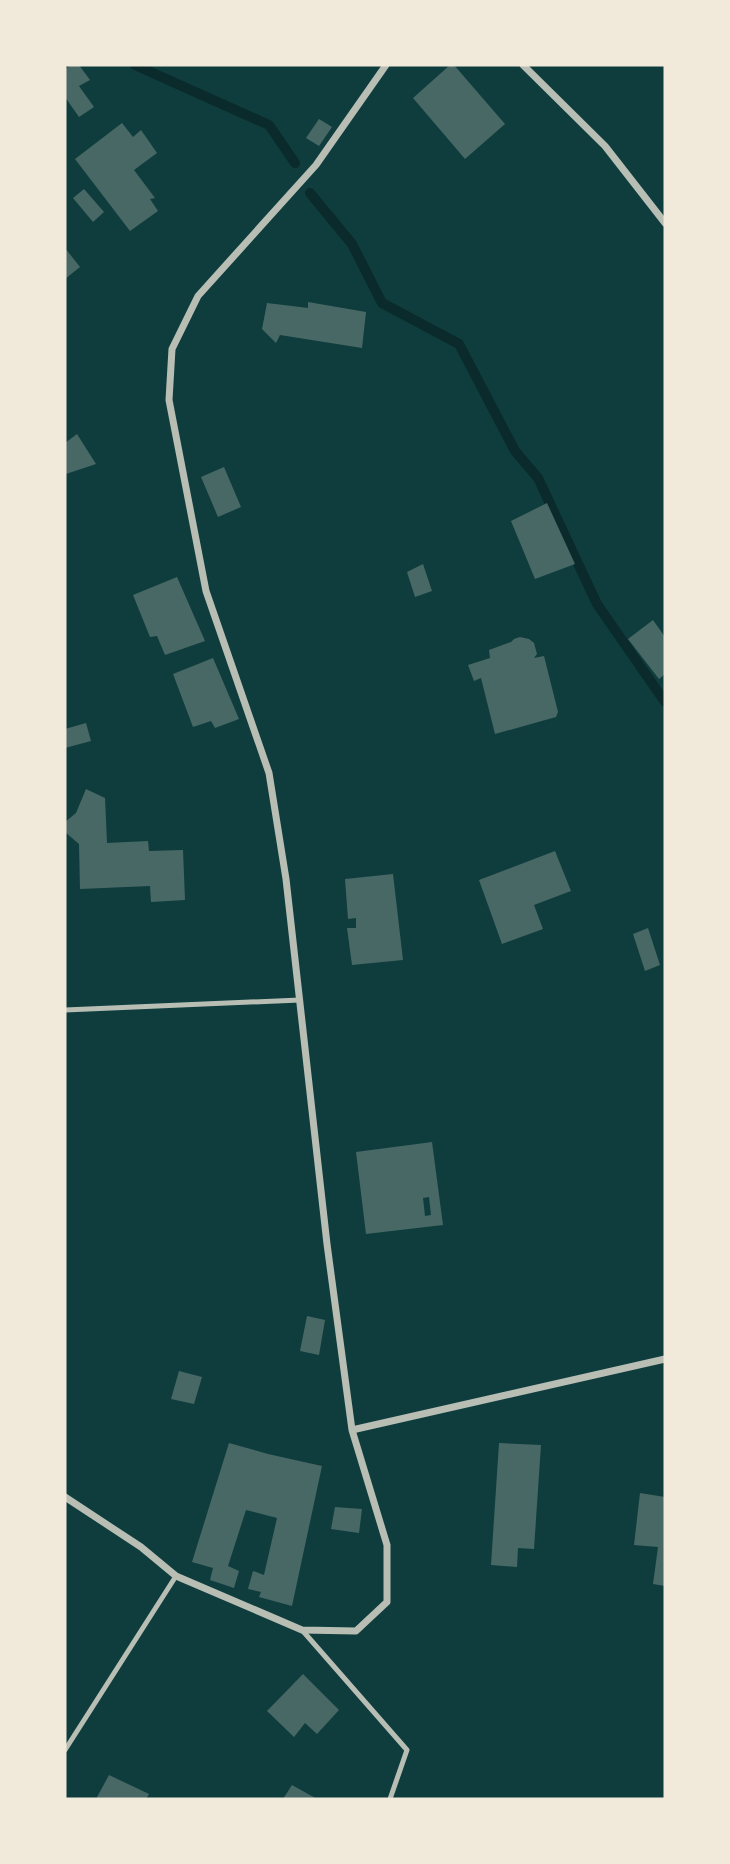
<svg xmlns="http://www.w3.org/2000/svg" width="730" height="1864" font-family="'Fira Sans Condensed',sans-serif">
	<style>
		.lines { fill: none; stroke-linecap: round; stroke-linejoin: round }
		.stream { stroke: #0a2a2b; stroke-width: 10 }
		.building { fill: #486865; fill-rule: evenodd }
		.service { stroke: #b8beb3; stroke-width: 5 }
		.minor { stroke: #b8beb3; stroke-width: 7 }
	</style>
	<rect width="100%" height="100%" fill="#0f3d3e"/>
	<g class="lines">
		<path class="stream" d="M 135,65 L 269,125 L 295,163
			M 310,193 L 352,244 L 382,303 L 459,344 L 515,451 L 538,478 L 597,604 L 665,702"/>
	</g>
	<path class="building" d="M 71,65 L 79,65 L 90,80 L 79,86 L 94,107 L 79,117 L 65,97 L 65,69 Z
		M 450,65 L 454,65 L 505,124 L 465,159 L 413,98 Z
		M 319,119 L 332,127 L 319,146 L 306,138 Z
		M 122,123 L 133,137 L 141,130 L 157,153 L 134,170 L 155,198 L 150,199 L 158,211 L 130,231 L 75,159 Z
		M 84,189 L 104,212 L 93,222 L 73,198 Z
		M 65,248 L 80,267 L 65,279 Z
		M 308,302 L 366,312 L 362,348 L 280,335 L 276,343 L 262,329 L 267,303 L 308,308 Z
		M 77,434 L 96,464 L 66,474 L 65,471 L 65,443 Z
		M 224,467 L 241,507 L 218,517 L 201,477 Z
		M 547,503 L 575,564 L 535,579 L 511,521 Z
		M 423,564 L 432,591 L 415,597 L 407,572 Z
		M 177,577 L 205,641 L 165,655 L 157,636 L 150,637 L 133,595 Z
		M 653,620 L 665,637 L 665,674 L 659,679 L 628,639 Z
		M 520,637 L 529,639 L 534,643 L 537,654 L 534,658 L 544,656 L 558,712 L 556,717 L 495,734 L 481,678 L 474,681 L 468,665 L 490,658 L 489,650 L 511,642 L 514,639 Z
		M 213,658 L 239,719 L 215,728 L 211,721 L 193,727 L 173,674 Z
		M 86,723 L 91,741 L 65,748 L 65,729 Z
		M 86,789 L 105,798 L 107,843 L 148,841 L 149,851 L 183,850 L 185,900 L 151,902 L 150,886 L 80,889 L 79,844 L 65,832 L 65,822 L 76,813 Z
		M 555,851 L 571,891 L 534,905 L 543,929 L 502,944 L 479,880 Z
		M 393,874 L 403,960 L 352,965 L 347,928 L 356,928 L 356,918 L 348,919 L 345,879 Z
		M 648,928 L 660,965 L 645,971 L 633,934 Z
		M 432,1142 L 443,1225 L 366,1234 L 356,1152 ZM 429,1197 L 431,1215 L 425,1216 L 423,1198 Z
		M 307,1316 L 325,1320 L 319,1355 L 300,1351 Z
		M 179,1371 L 202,1377 L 194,1404 L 171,1399 Z
		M 229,1443 L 268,1454 L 322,1466 L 292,1606 L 259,1597 L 261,1592 L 248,1589 L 253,1571 L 264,1575 L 277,1518 L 246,1510 L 228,1566 L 239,1571 L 234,1588 L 210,1580 L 213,1568 L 192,1562 Z
		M 499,1443 L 541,1445 L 534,1549 L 518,1548 L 517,1567 L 491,1565 Z
		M 640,1493 L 665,1497 L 665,1586 L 653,1584 L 658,1547 L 634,1545 Z
		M 335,1507 L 362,1509 L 359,1533 L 331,1529 Z
		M 303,1674 L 339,1710 L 317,1734 L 305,1723 L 294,1737 L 267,1711 Z
		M 109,1775 L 149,1794 L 146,1799 L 96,1799 Z
		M 292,1785 L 317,1799 L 283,1799 Z"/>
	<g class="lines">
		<path class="service" d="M 65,1010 L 300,1000
			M 302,1630 L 407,1750 L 390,1799
			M 65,1750 L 176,1576"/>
		<path class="minor" d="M 523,65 L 605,146 L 665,223
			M 352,1430 L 665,1359
			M 65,1497 L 141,1547 L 176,1576 L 302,1630 L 356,1631 L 387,1602 L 387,1545 L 352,1430 L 327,1244 L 286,879 L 269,773 L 206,591 L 169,400 L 172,349 L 198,296 L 316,165 L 386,65"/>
	</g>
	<rect width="730" height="1864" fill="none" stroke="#f1e9da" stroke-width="133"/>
</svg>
